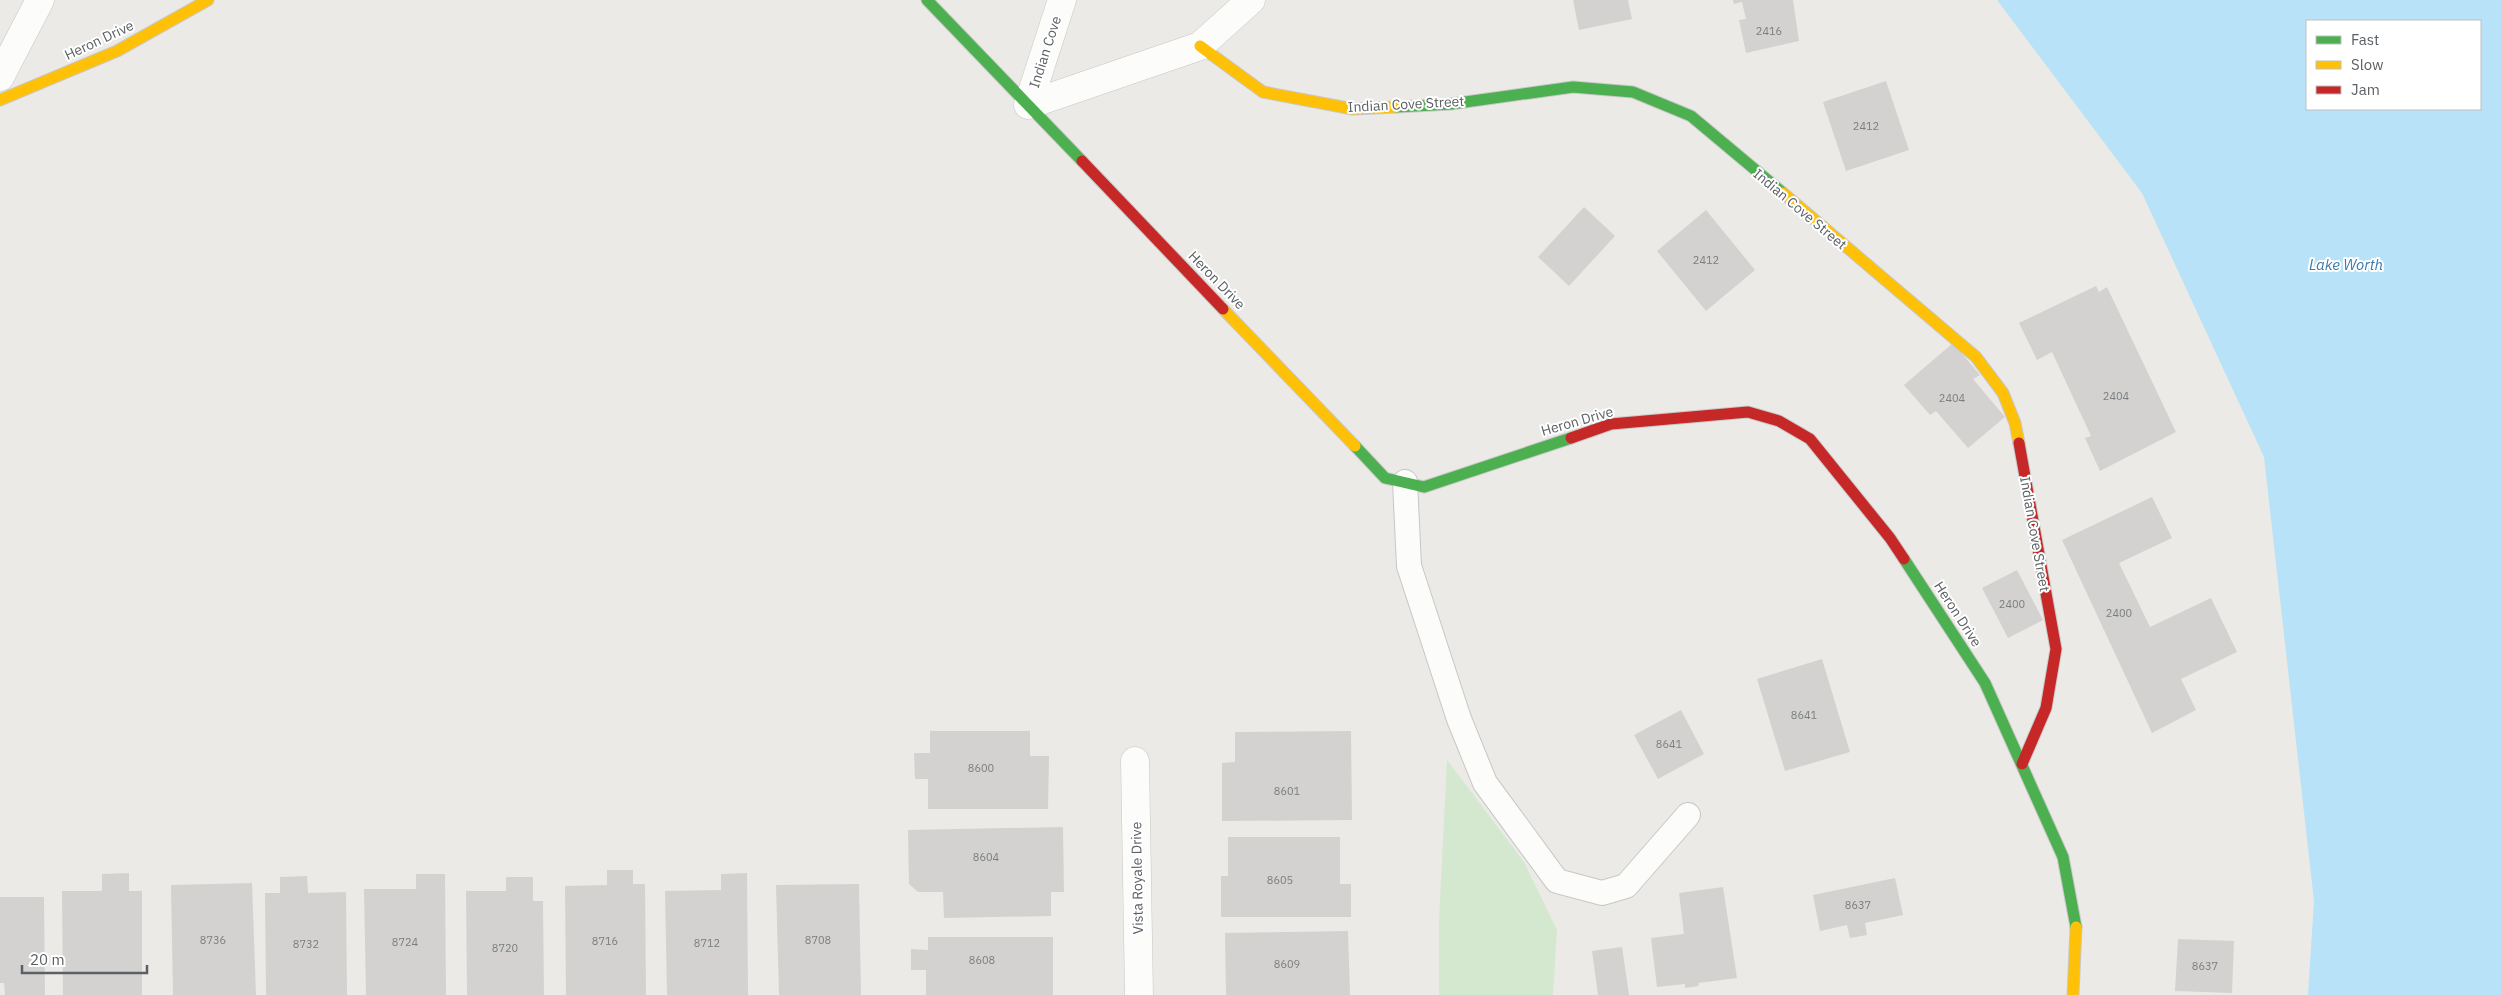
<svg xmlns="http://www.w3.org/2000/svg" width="2501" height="995" font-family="'IBM Plex Sans',sans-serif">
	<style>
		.green { fill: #d4e8d0 }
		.water { fill: #b8e2f8; fill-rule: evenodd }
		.building { fill: #d3d2d0 }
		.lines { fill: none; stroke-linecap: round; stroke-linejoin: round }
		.lane-casing { stroke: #c7c7c7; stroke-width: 26 }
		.street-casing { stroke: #c7c7c7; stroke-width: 29 }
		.fast-casing { stroke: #c8c8c8; stroke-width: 13 }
		.slow-casing { stroke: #c8c8c8; stroke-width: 13 }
		.jam-casing { stroke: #c8c8c8; stroke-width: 13 }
		.lane { stroke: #fcfcfb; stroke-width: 24 }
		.street { stroke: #fcfcfb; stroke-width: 28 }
		.fast { stroke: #4caf50; stroke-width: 11 }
		.slow { stroke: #ffc107; stroke-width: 11 }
		.jam { stroke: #c62828; stroke-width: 11 }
		.labels { text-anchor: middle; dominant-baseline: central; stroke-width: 4; stroke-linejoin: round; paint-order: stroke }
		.number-label { font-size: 11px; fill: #7a7e80 }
		.street-label { font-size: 14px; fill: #5b6064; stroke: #fff }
		.water-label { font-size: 15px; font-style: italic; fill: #3a7aac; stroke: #fff }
	</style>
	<rect width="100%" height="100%" fill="#ebeae6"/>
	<path class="green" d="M 1447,760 L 1524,862 L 1557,930 L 1553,995 L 1439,995 L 1439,920 Z"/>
	<path class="water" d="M 1997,0 L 2501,0 L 2501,995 L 2308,995 L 2314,901 L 2264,457 L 2142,193 ZM 2307,21 L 2480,21 L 2480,109 L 2307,109 Z"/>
	<path class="building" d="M 1573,0 L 1628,0 L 1632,19 L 1579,30 Z
		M 1733,0 L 1793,0 L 1799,41 L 1746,53 L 1739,20 L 1746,19 L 1742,2 L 1734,4 Z
		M 1886,81 L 1909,150 L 1846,171 L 1823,102 Z
		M 1584,207 L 1615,236 L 1569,286 L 1538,257 Z
		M 1706,210 L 1755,270 L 1706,311 L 1657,251 Z
		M 2096,286 L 2099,292 L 2107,287 L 2176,432 L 2100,471 L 2085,438 L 2091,436 L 2052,352 L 2037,360 L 2019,323 Z
		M 1953,343 L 1980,375 L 1973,379 L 2005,417 L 1968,448 L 1936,411 L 1930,415 L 1904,385 Z
		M 2152,497 L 2172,538 L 2119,563 L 2150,627 L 2211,598 L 2237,652 L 2181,679 L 2196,710 L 2152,733 L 2062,540 Z
		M 2017,570 L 2043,620 L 2008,638 L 1982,588 Z
		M 1822,659 L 1850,752 L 1785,771 L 1757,679 Z
		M 1681,710 L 1704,754 L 1658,779 L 1634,735 Z
		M 930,731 L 1030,731 L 1030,756 L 1049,756 L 1048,809 L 928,809 L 928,779 L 915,779 L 914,753 L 930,753 Z
		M 1351,731 L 1352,820 L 1222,821 L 1222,763 L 1235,762 L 1235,732 Z
		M 1063,827 L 1064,892 L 1051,892 L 1051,916 L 944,918 L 943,892 L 918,892 L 909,884 L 908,830 Z
		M 1228,837 L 1340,837 L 1340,884 L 1351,884 L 1351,917 L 1221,917 L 1221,876 L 1228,876 Z
		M 607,870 L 633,870 L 633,884 L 645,884 L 646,995 L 566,995 L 565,886 L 607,885 Z
		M 129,873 L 129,891 L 142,891 L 142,995 L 63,995 L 62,891 L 102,891 L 102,874 Z
		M 747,873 L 748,995 L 667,995 L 665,891 L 721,890 L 721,874 Z
		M 416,874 L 445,874 L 446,995 L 366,995 L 364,889 L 416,889 Z
		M 307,876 L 308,893 L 346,892 L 347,995 L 266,995 L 265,893 L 280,893 L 280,877 Z
		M 506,877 L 533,877 L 533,901 L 543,901 L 544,995 L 467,995 L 466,891 L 506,891 Z
		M 1895,878 L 1903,915 L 1865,923 L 1867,935 L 1850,938 L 1847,925 L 1820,931 L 1813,895 Z
		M 252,883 L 256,995 L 173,995 L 171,885 Z
		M 859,884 L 861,995 L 779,995 L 776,885 Z
		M 1723,887 L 1737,978 L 1698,983 L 1699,986 L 1685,988 L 1685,984 L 1657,987 L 1651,938 L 1684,934 L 1679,893 Z
		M 0,897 L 44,897 L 45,995 L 5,995 L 4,983 L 0,983 Z
		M 1348,931 L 1350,995 L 1226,995 L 1225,933 Z
		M 928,937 L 1053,937 L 1053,995 L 926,995 L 926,970 L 911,970 L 911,949 L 928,950 Z
		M 2178,939 L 2234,941 L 2232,993 L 2175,991 Z
		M 1622,947 L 1629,995 L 1598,995 L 1592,951 Z"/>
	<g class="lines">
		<g class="lane-casing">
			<path id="lane" d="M 1405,482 L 1409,566 L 1459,719 L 1485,783 L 1557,881 L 1602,893 L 1626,886 L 1688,815"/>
		</g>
		<g class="street-casing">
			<path id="street" d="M 0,77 L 40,0
				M 1028,105 L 1200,46 L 1251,0
				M 1028,105 L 1062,0
				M 1135,761 L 1139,995"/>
		</g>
		<g class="fast-casing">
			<path id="fast" d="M 927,0 L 1082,161
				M 1396,107 L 1451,104 L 1573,87 L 1633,92 L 1691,116 L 1783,193
				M 1355,446 L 1385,478 L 1424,487 L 1571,438
				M 1904,559 L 1985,683 L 2063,857 L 2076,927"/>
		</g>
		<g class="slow-casing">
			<path id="slow" d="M 1200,46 L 1263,92 L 1353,109 L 1396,107
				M 0,100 L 117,51 L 208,0
				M 1783,193 L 1976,357 L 2003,393 L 2015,423 L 2019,443
				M 1223,309 L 1355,446
				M 2073,995 L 2076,927"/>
		</g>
		<g class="jam-casing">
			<path id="jam" d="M 1082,161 L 1223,309
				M 1571,438 L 1611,424 L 1748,412 L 1779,421 L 1810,439 L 1890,538 L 1904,559
				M 2019,443 L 2056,649 L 2046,708 L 2022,764"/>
		</g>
		<use href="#lane" class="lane"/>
		<use href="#street" class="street"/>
		<use href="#fast" class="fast"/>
		<use href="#slow" class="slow"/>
		<use href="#jam" class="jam"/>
	</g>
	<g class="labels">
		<g class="number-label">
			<text x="1769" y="31">2416</text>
			<text x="1866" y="126">2412</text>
			<text x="1706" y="260">2412</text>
			<text x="2116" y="396">2404</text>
			<text x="1952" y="398">2404</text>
			<text x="2012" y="604">2400</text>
			<text x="2119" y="613">2400</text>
			<text x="1804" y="715">8641</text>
			<text x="1669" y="744">8641</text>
			<text x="981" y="768">8600</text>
			<text x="1287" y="791">8601</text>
			<text x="986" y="857">8604</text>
			<text x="1280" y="880">8605</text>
			<text x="1858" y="905">8637</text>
			<text x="213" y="940">8736</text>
			<text x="818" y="940">8708</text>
			<text x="605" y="941">8716</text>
			<text x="405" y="942">8724</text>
			<text x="707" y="943">8712</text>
			<text x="306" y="944">8732</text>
			<text x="505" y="948">8720</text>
			<text x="982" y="960">8608</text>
			<text x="1287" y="964">8609</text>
			<text x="2205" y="966">8637</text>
		</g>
		<g class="street-label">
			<text transform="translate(99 40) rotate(-25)">Heron Drive</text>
			<text transform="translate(1045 52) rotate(-72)">Indian Cove</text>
			<text transform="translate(1406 104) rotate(-3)">Indian Cove Street</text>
			<text transform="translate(1800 209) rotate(40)">Indian Cove Street</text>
			<text transform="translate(1217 280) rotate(46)">Heron Drive</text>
			<text transform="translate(1577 421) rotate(-16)">Heron Drive</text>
			<text transform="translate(2035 534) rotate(80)">Indian Cove Street</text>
			<text transform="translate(1958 614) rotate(57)">Heron Drive</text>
			<text transform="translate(1137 878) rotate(-91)">Vista Royale Drive</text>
		</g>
		<g class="water-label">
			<text x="2346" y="264">Lake Worth</text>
		</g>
	</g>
	<rect x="2306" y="20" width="175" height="90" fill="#ffffff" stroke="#bdbfc1"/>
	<rect x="2316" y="36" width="25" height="8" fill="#4caf50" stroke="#bdbfc1"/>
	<text x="2351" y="45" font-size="15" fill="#5b6064">Fast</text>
	<rect x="2316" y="61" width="25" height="8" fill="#ffc107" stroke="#bdbfc1"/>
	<text x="2351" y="70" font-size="15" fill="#5b6064">Slow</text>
	<rect x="2316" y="86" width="25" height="8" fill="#c62828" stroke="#bdbfc1"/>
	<text x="2351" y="95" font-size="15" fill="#5b6064">Jam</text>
	<path d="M22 965v8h125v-8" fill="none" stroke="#5b6064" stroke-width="2.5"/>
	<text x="30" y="965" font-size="15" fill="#5b6064" stroke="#ffffff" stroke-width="4" paint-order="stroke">20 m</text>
</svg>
